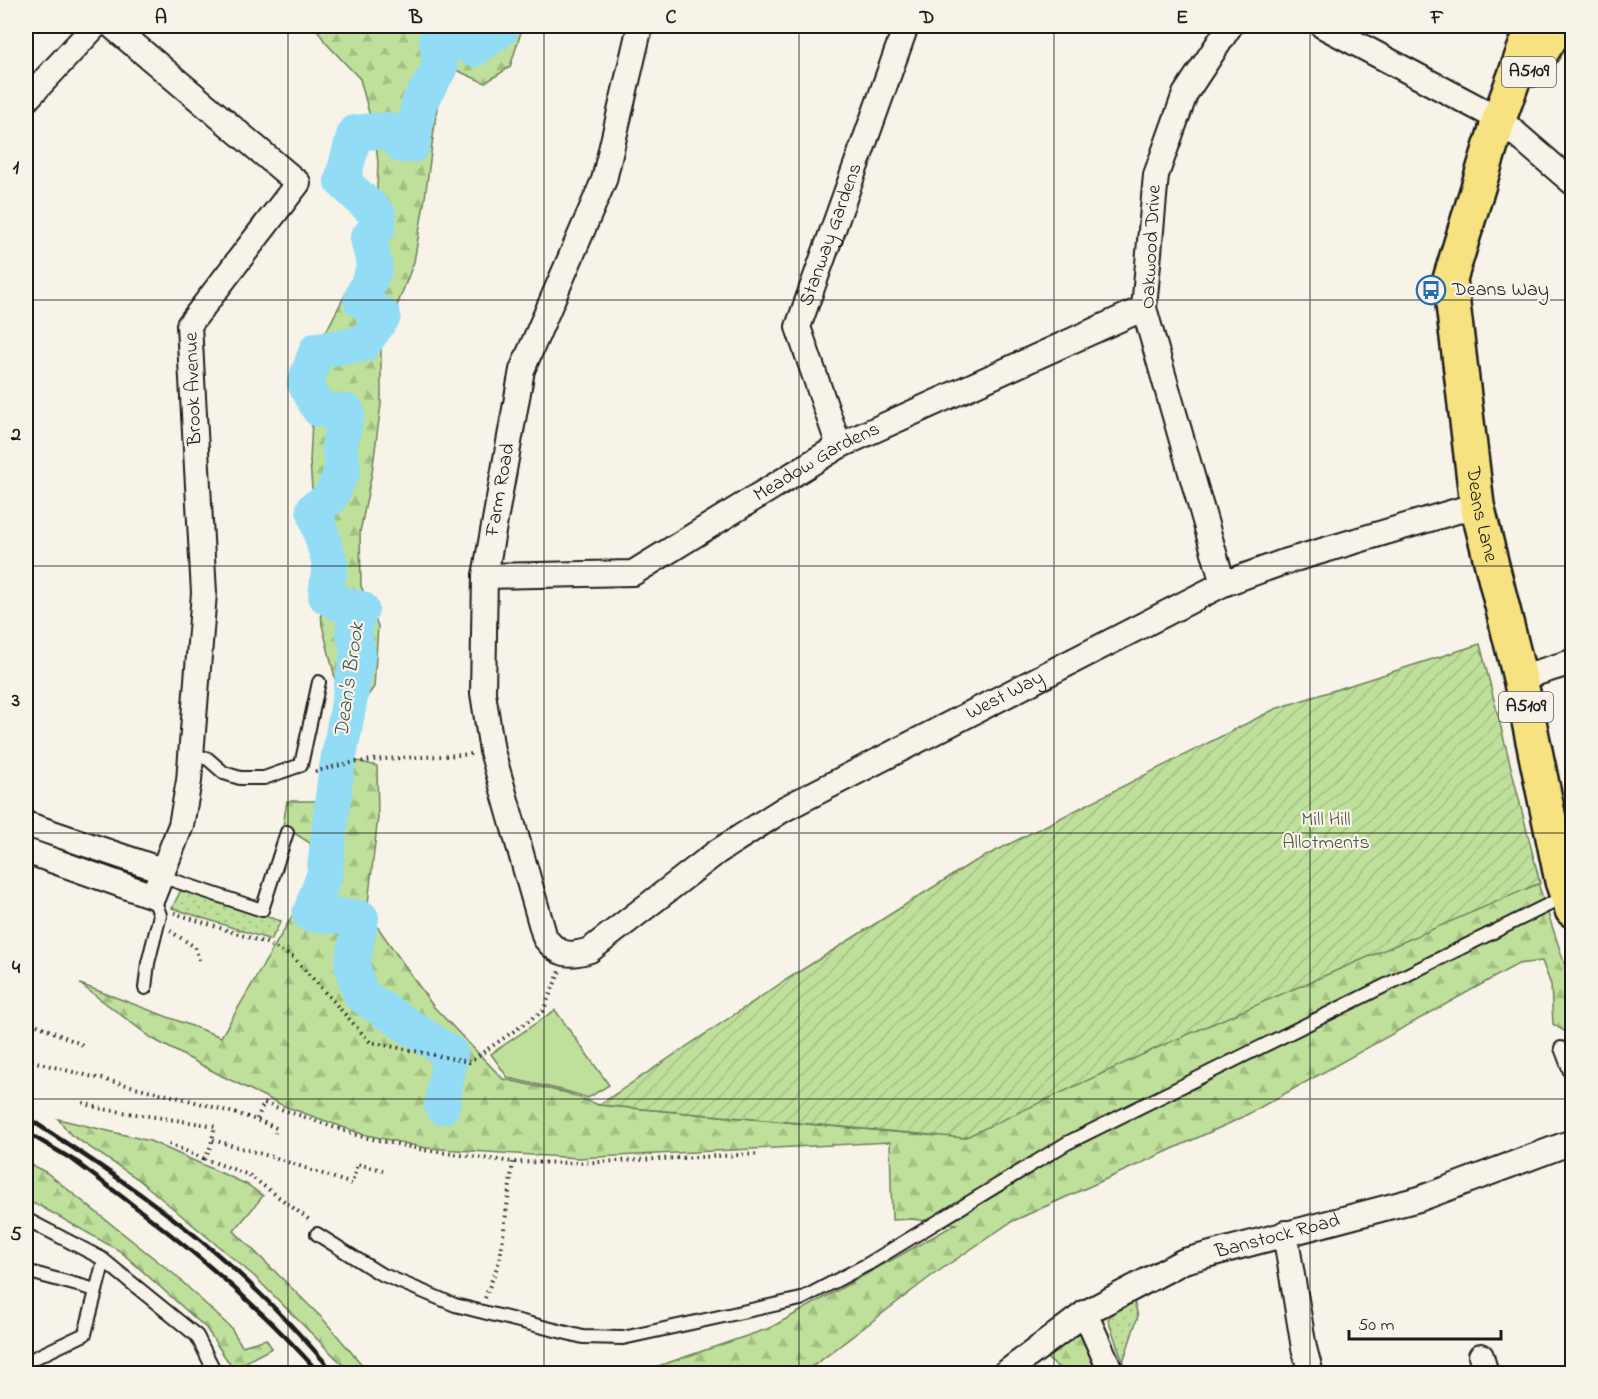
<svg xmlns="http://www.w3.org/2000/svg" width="1598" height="1399" font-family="'Indie Flower',sans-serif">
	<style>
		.grass { fill: url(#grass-dots); stroke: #6d7e5b; stroke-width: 1.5 }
		.forest { fill: url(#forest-firs); stroke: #6d7e5b; stroke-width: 1.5 }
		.park { fill: #bee09a; stroke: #6d7e5b; stroke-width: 1.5 }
		.garden { fill: url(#garden-furrows); stroke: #6d7e5b; stroke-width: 1.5 }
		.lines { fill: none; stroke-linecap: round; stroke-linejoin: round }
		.river { stroke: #93dcf5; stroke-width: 36 }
		.lane-casing { stroke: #1c1c1c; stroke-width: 16 }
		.street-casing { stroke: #1c1c1c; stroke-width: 28 }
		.primary-casing { stroke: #1c1c1c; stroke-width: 38 }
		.path { stroke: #1c1c1c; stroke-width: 4; stroke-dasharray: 1.5 4.5; stroke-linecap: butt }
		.lane { stroke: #f7f3e8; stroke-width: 12 }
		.street { stroke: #f7f3e8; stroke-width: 24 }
		.primary { stroke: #f7e281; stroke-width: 33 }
		.rail { stroke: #1c1c1c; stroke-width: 4.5 }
		.grid { fill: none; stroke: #1c1c1c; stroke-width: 1.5; stroke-opacity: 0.55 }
		.labels { text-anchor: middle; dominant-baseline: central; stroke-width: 4.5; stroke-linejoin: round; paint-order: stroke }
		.shield { fill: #f7f3e8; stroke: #5e5c59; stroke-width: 1.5 }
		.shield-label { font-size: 18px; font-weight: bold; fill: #1c1c1c }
		.street-label { font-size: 20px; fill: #1c1c1c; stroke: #f7f3e8 }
		.poi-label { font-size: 20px; fill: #1c1c1c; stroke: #f7f3e8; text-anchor: start }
		.park-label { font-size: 20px; fill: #4d5742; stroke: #f7f3e8 }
		.water-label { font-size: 21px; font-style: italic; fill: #40565d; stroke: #f7f3e8 }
		.neatline { fill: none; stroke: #1c1c1c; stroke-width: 2 }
		.grid-label { font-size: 20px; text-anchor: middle; font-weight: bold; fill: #1c1c1c }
	</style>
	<defs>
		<pattern id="grass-dots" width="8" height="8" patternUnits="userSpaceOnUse" patternTransform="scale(1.5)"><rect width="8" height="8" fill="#bee09a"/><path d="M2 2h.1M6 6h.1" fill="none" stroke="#a3c084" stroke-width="1.8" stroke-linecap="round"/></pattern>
		<pattern id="forest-firs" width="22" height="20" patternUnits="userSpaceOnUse" patternTransform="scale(1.5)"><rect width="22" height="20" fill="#bee09a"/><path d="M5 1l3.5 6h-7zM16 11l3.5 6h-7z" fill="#a3c084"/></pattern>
		<pattern id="garden-furrows" width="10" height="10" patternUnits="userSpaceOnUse" patternTransform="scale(1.5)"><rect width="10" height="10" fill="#bee09a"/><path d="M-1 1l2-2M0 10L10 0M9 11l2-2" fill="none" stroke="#a3c084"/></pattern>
	</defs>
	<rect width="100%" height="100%" fill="#f7f3e8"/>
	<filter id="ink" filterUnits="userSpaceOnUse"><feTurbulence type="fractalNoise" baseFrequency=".0167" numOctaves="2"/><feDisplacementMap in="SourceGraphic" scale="12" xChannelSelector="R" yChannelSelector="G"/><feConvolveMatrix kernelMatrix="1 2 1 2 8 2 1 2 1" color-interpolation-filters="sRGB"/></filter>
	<g filter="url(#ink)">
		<path class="grass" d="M 26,832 L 135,872 L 135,876 L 132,878 L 26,844 Z
			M 181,890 L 281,921 L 271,940 L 172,908 Z
			M 1134,1301 L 1138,1316 L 1123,1362 L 1108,1320 L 1112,1312 Z"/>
		<path class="forest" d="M 315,26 L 523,26 L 510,67 L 485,83 L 456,70 L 438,100 L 425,198 L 414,262 L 381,347 L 381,404 L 372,473 L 360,532 L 361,586 L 378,626 L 374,687 L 353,716 L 337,686 L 322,625 L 310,462 L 315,353 L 375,237 L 378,163 L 375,135 L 360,79 L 325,42 Z
			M 346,758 L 377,766 L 378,817 L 367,912 L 433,1006 L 503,1079 L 567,1093 L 599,1105 L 937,1136 L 1523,837 L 1572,987 L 1572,1040 L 1569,1034 L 1553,1024 L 1551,985 L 1542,961 L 1518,964 L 1241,1118 L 1011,1222 L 930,1277 L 816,1364 L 800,1373 L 635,1374 L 770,1328 L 956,1224 L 911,1219 L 892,1220 L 890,1142 L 578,1158 L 426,1148 L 362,1134 L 284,1106 L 222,1076 L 153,1039 L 80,984 L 221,1037 L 314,879 L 310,843 L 283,826 L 287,801 L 322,801 Z
			M 58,1119 L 150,1141 L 248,1185 L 263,1196 L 234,1231 L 323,1319 L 369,1373 L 351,1373 L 254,1276 L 138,1179 L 71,1135 Z
			M 26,1162 L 47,1173 L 175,1275 L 231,1328 L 242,1346 L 266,1339 L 272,1348 L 233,1369 L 206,1328 L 120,1251 L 40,1206 L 26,1201 Z
			M 1071,1335 L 1082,1335 L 1095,1371 C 1073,1377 1060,1372 1045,1356 Z"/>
		<path class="park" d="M 555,1010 L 609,1085 L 588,1098 L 566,1091 L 508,1078 L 491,1054 Z"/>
		<path class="garden" d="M 1480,644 L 1540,883 L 1161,1046 L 964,1138 L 599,1105 L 786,980 L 970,864 L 1275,709 Z"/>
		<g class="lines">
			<path class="river" d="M 442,1106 L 450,1053 L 361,995 L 352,965 L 361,918 L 310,914 L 324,876 L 336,773 L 358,653 L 353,631 L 361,609 L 340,604 L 326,596 L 330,564 L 314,509 L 330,498 L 343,469 L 339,446 L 347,412 L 319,409 L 305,383 L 317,350 L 363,344 L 383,316 L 361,300 L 375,267 L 368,238 L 378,227 L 378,215 L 342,181 L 355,133 L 388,130 L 402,145 L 412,145 L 419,103 L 440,67 L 437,40 L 444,30 L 474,49 L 500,30 L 498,26"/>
			<g class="lane-casing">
				<path id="lane" d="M 191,754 L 208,759 L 224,773 L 240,778 L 264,778 L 301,765 L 319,682
					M 160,876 L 262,910 L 287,832
					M 145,988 L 148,963 L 160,915 L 153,896
					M 1561,1048 L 1572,1077
					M 26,1219 L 101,1258 L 197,1336 L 216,1374
					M 317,1234 L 379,1273 L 455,1305 L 583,1337 L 623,1338 L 801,1299 L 868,1264 L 1067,1143 L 1566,896
					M 26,1271 L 96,1290
					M 26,1362 L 85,1334 L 104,1260"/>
			</g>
			<g class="street-casing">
				<g id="street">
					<path id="s1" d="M 640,26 L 604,180 L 522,370 L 485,576 L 483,693 L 492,751 L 545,938 C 558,955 569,957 590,950 L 717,852 L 784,809 L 1223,584 L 1281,563 L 1477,505"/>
					<path d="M 1323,26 L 1499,119 L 1572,182"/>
					<path d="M 26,100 L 95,26"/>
					<path id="s2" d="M 839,446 L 798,327 L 906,26"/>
					<path id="s3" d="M 485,576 L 633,573 L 839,446 L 1144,308"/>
					<path d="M 1223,584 L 1144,308 L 1156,175 L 1185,94 L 1230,26"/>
					<path d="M 1520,678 L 1572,662"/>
					<path d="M 26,824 L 162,870"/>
					<path d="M 26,851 L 153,896 L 181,825 L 189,781 L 204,593 L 189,325 L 298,183 L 112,26"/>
					<path d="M 1285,1233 L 1304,1348 L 1311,1374"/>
					<path d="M 1085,1313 L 1112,1374"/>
					<path d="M 1481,1356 L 1486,1374"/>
					<path id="s4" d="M 1004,1374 L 1085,1313 L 1184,1261 L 1419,1199 L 1572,1142"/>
				</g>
			</g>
			<g class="primary-casing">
				<g id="primary">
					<path id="s5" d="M 1533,26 L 1499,119 L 1450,279 L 1477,505 L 1520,678 L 1562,881 L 1572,910"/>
					<path d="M 1531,69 L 1558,26"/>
				</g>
			</g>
			<path class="path" d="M 315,772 C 365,755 418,759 471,754
				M 174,913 L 266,943 L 294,958 L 370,1042 L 469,1062 L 543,1011 L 560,971
				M 170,931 L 195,947 L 199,960
				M 26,1020 L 85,1046
				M 26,1059 C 86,1077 149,1089 210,1106 C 233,1113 255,1118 276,1128 L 275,1133
				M 83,1103 L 102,1109 L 215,1126 L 211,1145 L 205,1159 L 249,1175 L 311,1221
				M 257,1119 L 264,1103 L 359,1136 L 424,1150 L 513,1162 L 578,1163 L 760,1154
				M 213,1140 L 276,1158 L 352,1184 L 357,1164 L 383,1170
				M 169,1144 L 205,1159
				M 485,1298 L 500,1259 L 513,1162"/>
			<use href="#lane" class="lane"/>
			<use href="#street" class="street"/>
			<use href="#primary" class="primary"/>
			<path class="rail" d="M 26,1117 C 91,1159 156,1202 216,1253 C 259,1290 298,1331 335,1374
				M 26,1132 L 80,1164
				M 73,1160 C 161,1225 247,1291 320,1374"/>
		</g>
	</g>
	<path class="grid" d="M 288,26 L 288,1374M 544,26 L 544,1374M 799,26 L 799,1374M 1054,26 L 1054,1374M 1310,26 L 1310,1374M 26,300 L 1572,300M 26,566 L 1572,566M 26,833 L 1572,833M 26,1099 L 1572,1099"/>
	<defs>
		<g id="bus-ring" transform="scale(1.5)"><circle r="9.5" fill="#f7f3e8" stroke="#1f6fb2" stroke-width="1.5"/><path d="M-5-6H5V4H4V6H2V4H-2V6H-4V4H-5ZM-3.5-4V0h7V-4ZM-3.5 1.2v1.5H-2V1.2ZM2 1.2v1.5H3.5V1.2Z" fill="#1f6fb2"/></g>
	</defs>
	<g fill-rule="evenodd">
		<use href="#bus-ring" x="1431" y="290"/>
	</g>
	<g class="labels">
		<g class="shield">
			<rect x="1502" y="57" width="54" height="30" rx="4.5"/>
			<rect x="1499" y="692" width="54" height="30" rx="4.5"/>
		</g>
		<g class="shield-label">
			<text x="1529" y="72">A5109</text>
			<text x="1526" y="707">A5109</text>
		</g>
		<g class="street-label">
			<text stroke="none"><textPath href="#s2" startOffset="224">Stanway Gardens</textPath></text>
			<text transform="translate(1152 247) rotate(-87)">Oakwood Drive</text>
			<text transform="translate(194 389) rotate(-92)">Brook Avenue</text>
			<text stroke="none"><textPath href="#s3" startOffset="363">Meadow Gardens</textPath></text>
			<text transform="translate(501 490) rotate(-80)">Farm Road</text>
			<text stroke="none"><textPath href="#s5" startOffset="504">Deans Lane</textPath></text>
			<text stroke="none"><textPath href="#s1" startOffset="1484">West Way</textPath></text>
			<text stroke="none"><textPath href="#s4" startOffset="310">Banstock Road</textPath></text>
		</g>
		<g class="poi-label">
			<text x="1452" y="290">Deans Way</text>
		</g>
		<g class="park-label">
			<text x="1326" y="820">Mill Hill<tspan x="1326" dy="23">Allotments</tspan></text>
		</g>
		<g class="water-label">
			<text transform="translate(350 680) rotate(-82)">Dean's Brook</text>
		</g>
	</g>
	<rect width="1598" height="1399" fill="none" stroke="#f7f3e8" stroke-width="66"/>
	<path d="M1349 1330v9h152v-9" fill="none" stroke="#1c1c1c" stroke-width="3"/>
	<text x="1358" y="1330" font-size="18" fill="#1c1c1c" stroke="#f7f3e8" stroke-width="4.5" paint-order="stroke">50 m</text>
	<rect x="33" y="33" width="1532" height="1333" class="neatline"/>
	<g class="grid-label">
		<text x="161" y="23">A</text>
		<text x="416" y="23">B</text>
		<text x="671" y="23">C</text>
		<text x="927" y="23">D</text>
		<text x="1182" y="23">E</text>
		<text x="1437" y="23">F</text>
		<text x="16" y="173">1</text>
		<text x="16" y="440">2</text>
		<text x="16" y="706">3</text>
		<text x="16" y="973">4</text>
		<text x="16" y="1240">5</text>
	</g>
</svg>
